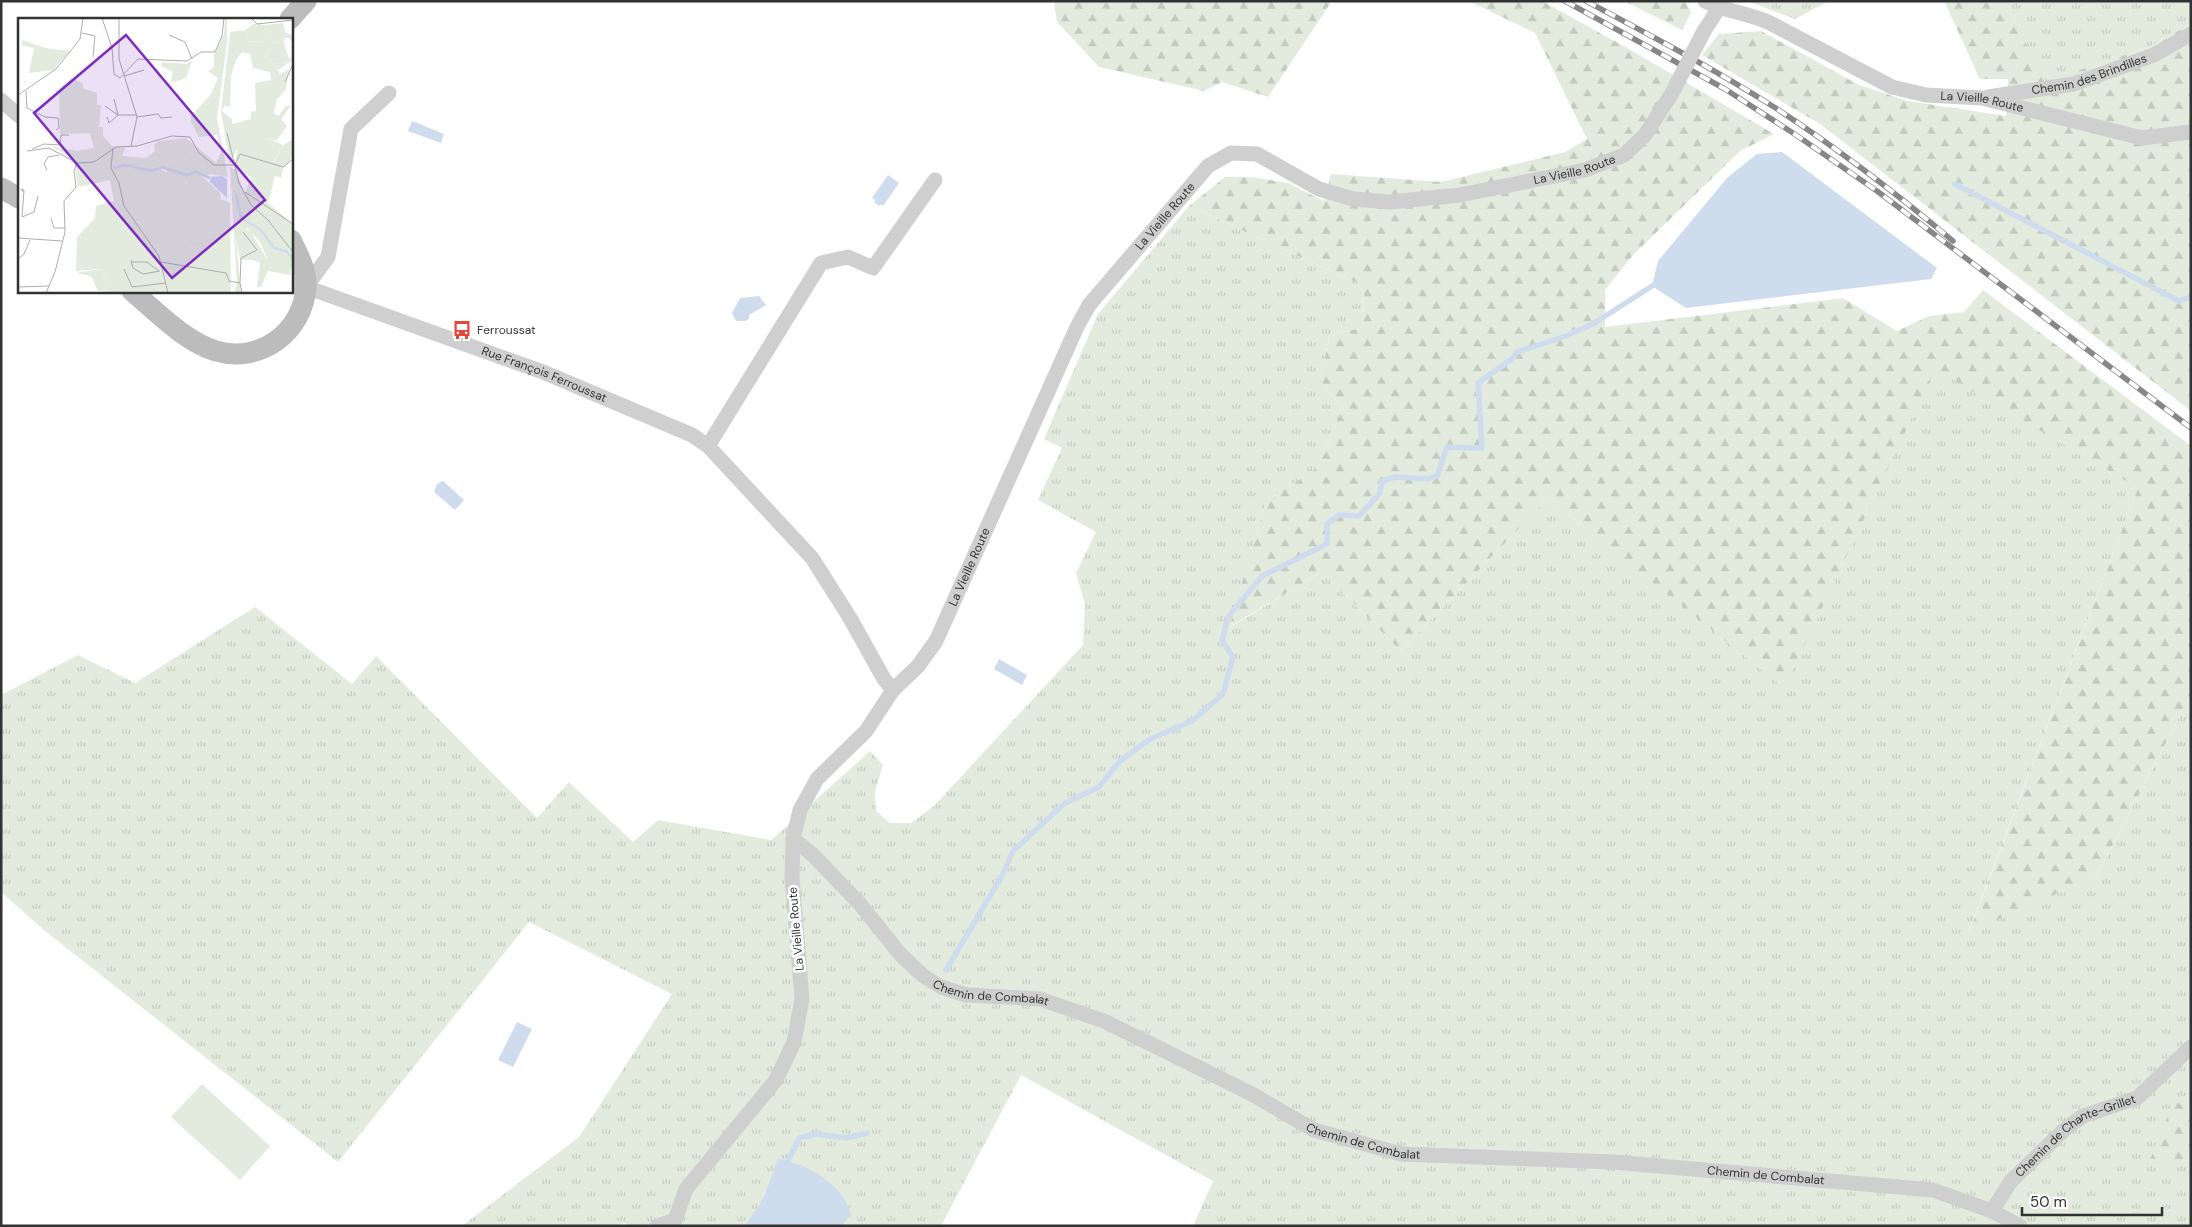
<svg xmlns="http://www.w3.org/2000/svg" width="2192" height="1227" font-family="'DM Sans',sans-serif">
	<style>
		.grass { fill: url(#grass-tufts) }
		.forest { fill: url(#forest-firs) }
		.green { fill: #e3ebde }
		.water { fill: #cedcee }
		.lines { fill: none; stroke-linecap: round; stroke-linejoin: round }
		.stream { stroke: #cedcee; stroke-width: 5.5 }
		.street { stroke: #cfcfcf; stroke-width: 15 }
		.secondary { stroke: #bcbcbc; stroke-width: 21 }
		.rail-casing { stroke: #878787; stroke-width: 5.5 }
		.rail { stroke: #fff; stroke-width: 4; stroke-dasharray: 11; stroke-linecap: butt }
		.street-bridge { stroke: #cfcfcf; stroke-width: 15 }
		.labels { text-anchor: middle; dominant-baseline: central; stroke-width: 5; stroke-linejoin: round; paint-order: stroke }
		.street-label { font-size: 12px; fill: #323232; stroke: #fff }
		.poi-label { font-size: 12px; fill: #323232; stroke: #fff; text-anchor: start }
		.inset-river { fill: none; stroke: #cedcee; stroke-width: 2.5 }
		.inset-road { fill: none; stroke: #adadad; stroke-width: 1 }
		.view { fill: #7b2cbf; fill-opacity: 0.15; stroke: #7b2cbf; stroke-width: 2.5 }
		.inset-edge { fill: none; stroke: #323232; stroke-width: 2.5 }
	</style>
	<defs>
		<pattern id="grass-tufts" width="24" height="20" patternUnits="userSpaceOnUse" patternTransform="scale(1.25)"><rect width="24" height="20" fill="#e3ebde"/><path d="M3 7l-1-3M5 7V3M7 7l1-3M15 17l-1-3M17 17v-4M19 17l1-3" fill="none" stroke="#c3cabf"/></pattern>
		<pattern id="forest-firs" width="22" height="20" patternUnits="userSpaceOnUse" patternTransform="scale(1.25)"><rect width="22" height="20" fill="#e3ebde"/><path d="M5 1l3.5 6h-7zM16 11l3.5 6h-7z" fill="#c3cabf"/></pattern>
	</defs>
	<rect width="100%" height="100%" fill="#fff"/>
	<path class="grass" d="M 1747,1 L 1829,1 L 1795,19 Z
		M 2006,1 L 2191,1 L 2191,24 L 2149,47 L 2044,83 Z
		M 1189,206 L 1364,286 L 1363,327 L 1329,336 L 1321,379 L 1342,408 L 1317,468 L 1266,501 L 1230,627 L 1322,572 L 1401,651 L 1548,498 L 1784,687 L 1935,368 L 2138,488 L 1969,931 L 2096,877 L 2191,694 L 2191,1226 L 1193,1226 L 1213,1181 L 1021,1075 L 941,1226 L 629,1226 L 624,1223 L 618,1226 L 462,1226 L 579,1137 L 672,994 L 529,922 L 338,1162 L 45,931 L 1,892 L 1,695 L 78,655 L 135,683 L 255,607 L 352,684 L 376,656 L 537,818 L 569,782 L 633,842 L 658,820 L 771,840 L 870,751 L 883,765 L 875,792 L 876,811 L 890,823 L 911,823 L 934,806 L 1083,645 L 1085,604 L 1076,573 L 1096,532 L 1038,500 L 1062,448 L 1044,439 L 1098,314 Z"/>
	<path class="forest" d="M 1054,1 L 1332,1 L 1268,97 L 1222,82 L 1204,91 L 1099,67 L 1057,22 Z
		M 1469,1 L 1542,1 L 1629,49 L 1774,134 L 1740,151 L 1633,255 L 1605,290 L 1605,327 L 1843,298 L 1897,331 L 1929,316 L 1964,312 L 1983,290 L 2191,446 L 2191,694 L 2096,877 L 1969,932 L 2138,488 L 1935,369 L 1784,688 L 1548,498 L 1401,651 L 1322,572 L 1229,627 L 1266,501 L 1317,468 L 1342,408 L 1321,379 L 1329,336 L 1363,327 L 1364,286 L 1189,206 L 1225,177 L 1252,177 L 1288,183 L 1324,201 L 1331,174 L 1441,182 L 1565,152 L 1587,139 L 1535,33 Z
		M 1624,1 L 1686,1 L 1691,13 L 1682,30 Z
		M 1944,1 L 2006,1 L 2044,82 L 2149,47 L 2191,24 L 2191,411 L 1820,124 L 1702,55 L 1719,34 L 1761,31 L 1859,85 L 1908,101 L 2006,116 L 2008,79 L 1980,79 Z
		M 2191,1102 L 2191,1159 L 2150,1160 L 2173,1103 Z"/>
	<path class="green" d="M 202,1084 L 270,1146 L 240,1180 L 171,1117 Z"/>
	<path class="water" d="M 412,121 L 444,134 L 441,143 L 408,131 Z
		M 1782,152 L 1937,268 L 1931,279 L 1686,308 L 1652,286 L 1658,261 L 1728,177 L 1757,154 Z
		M 888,175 L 899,183 L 883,206 L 881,204 L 879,206 L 874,202 L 875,200 L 872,198 Z
		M 759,296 L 766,305 L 749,315 L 749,319 L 745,321 L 736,321 L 732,313 L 740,298 Z
		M 443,481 L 464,500 L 455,510 L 434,492 L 437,484 Z
		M 999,659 L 1027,675 L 1022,685 L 994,669 Z
		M 517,1022 L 532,1029 L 513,1067 L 498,1060 Z
		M 778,1159 C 807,1164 844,1184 851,1215 L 841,1226 L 745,1226 L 764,1197 Z"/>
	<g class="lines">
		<path class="stream" d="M 1955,184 L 2179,301 L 2191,297
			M 946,970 L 1002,876 L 1013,851 L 1065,803 L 1099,787 L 1119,762 L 1150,739 L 1192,721 L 1223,694 L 1233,657 L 1222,641 L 1228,617 L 1262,576 L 1327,544 L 1327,524 L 1339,515 L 1359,516 L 1380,493 L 1382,481 L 1395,477 L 1428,479 L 1437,476 L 1447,447 L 1482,448 L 1478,383 L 1512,359 L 1517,352 L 1566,336 L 1593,324 L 1652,286 L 1657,284
			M 789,1169 L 788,1161 L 799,1138 L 816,1134 L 846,1138 L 867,1133"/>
		<g class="street">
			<path id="s1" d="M 1705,1 C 1726,12 1749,13 1770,23 L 1892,87 L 1926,95 L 1982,98 L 2142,138 L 2191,132"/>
			<path d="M 1704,31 L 1719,8"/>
			<path id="s2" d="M 1988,97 L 2074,84 L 2154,55 L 2191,34"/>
			<path d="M 1,100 L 19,116"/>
			<path id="s3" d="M 291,284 L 306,287 L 543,372 L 692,435 L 708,446 L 812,558 L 850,618 L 884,679 L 893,690"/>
			<path d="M 306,287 L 328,257 L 351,129 L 389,93"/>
			<path d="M 708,446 L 821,263 L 848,257 L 873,268 L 935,180"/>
			<path id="s4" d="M 793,839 L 812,854 L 860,904 L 900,954 L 922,975 L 941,987 L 966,995 L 1040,999 L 1104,1021 L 1250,1093 L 1314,1130 L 1401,1154 L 1613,1162 L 1933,1190 L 1992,1211 L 2020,1226"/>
			<path id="s5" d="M 1992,1211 L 2011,1181 L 2065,1129 L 2083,1116 L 2137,1098 L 2191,1047"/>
			<path id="s6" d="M 675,1220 L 686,1189 L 776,1080 L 794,1042 L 802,999 L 792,878 L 793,839 L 800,810 L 817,779 L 866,731 L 893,690 L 918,666 L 936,641 L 1077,327 L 1089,305 L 1208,166 L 1231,153 L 1257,154 L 1319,189 L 1353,199 L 1390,202 L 1460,195 L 1585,170 L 1624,155 L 1645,135 L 1672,93"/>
			<path d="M 657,1226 L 675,1220"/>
		</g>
		<path class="secondary" d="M 290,19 L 306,1
			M 1,188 L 19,198
			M 132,291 C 157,312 184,341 216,351 C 260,364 303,332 306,287 C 307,271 298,254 291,240"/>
		<g class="rail-casing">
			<path id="rail" d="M 1565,1 L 1725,89 L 1796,135 L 1877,191 L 2191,428
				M 1586,1 C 1650,35 1714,69 1774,107 C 1837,148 1896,193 1953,241"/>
		</g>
		<use href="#rail" class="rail"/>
		<path class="street-bridge" d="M 1672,93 L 1704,31"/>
	</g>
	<defs>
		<g id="bus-bare" transform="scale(1.5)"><path d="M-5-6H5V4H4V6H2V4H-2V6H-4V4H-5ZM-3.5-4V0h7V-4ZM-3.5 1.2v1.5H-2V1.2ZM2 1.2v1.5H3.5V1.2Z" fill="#e64538" stroke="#fff" stroke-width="2.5" paint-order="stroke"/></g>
	</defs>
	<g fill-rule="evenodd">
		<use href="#bus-bare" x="462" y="330"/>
	</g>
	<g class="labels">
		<g class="street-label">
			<text stroke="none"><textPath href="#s2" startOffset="104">Chemin des Brindilles</textPath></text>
			<text stroke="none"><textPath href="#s1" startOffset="298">La Vieille Route</textPath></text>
			<text stroke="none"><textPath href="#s6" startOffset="1605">La Vieille Route</textPath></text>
			<text stroke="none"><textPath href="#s6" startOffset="1155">La Vieille Route</textPath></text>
			<text stroke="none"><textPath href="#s3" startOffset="269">Rue François Ferroussat</textPath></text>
			<text stroke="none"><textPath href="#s6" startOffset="750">La Vieille Route</textPath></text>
			<text transform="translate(796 929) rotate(-95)">La Vieille Route</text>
			<text stroke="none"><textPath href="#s4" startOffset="261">Chemin de Combalat</textPath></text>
			<text stroke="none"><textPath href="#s5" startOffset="116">Chemin de Chante-Grillet</textPath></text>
			<text stroke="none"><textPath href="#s4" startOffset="666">Chemin de Combalat</textPath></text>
			<text stroke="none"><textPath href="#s4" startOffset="1071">Chemin de Combalat</textPath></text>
		</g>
		<g class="poi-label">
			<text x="477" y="330">Ferroussat</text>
		</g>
	</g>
	<g transform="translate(18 18)">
		<rect width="275" height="275" fill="#fff"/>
		<path d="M 235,6 L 247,7 L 251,22 L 247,25 L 230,23 L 227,12 ZM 260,23 L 266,25 L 272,44 L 256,46 L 247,38 L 254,26 ZM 53,60 L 64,65 L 66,71 L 79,75 L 79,87 L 83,87 L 81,109 L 85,109 L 85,118 L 94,128 L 107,130 L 104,138 L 128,140 L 137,133 L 136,127 L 141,123 L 168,120 L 173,138 L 139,149 L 203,186 L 207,209 L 163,224 L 175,230 L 210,222 L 210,273 L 215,275 L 80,275 L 92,272 L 83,251 L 58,253 L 59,219 L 77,200 L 78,188 L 96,183 L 92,162 L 60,169 L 56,141 L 32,128 L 59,133 L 76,130 L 72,115 L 42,116 L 41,71 ZM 249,120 L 265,127 L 255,144 L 266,148 L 263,160 L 257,158 L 250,185 L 231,176 L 238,161 L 220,153 L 218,147 L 219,130 L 241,136 Z" fill="#e3ebde"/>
		<path d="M 207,0 L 209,0 L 209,26 L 199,100 L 210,159 L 192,156 L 185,159 L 202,175 L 203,181 L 212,185 L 213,274 L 210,273 L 210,223 L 175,230 L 163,224 L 206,209 L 203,186 L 169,195 L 169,165 L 148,164 L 149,153 L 139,149 L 173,138 L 168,120 L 198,145 L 203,135 L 199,117 L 181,119 L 173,104 L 173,98 L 193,76 L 200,60 L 190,53 L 196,49 L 196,37 L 206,16 ZM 265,5 L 268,15 L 275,17 L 275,26 L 271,20 L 267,20 L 266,25 L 260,23 L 254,26 L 247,38 L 256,46 L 272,44 L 272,38 L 275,42 L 260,52 L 262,56 L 271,51 L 268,72 L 259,81 L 256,95 L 260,98 L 268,88 L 273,88 L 263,101 L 269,108 L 258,123 L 249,120 L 242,137 L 219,130 L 212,146 L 203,94 L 212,14 L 227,12 L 230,23 L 247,25 L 251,22 L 247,7 ZM 224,34 L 232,36 L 235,50 L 252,54 L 253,62 L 237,65 L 238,93 L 233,94 L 233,101 L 214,106 L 214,101 L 204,93 L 206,88 L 212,89 L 213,58 L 218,42 ZM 4,22 L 27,30 L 52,33 L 35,52 L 11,55 L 16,30 L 4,27 ZM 174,43 L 168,60 L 156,64 L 153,62 L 155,54 L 143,48 L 144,44 L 168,46 ZM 275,121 L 275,138 L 268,148 L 255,145 L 265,127 ZM 212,149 L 217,152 L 227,175 L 233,159 L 238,161 L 231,176 L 250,185 L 275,206 L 275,251 L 273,249 L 272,257 L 250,253 L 243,269 L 239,269 L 242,245 L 232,241 L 249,240 L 242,224 L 229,210 L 218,220 L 223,275 L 216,275 L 219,265 ZM 163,250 L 171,259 L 170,250 L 176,251 L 174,260 L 186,275 L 177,275 L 157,252 ZM 83,251 L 92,272 L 80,273 L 73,258 L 58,255 Z" fill="#e3ebde" fill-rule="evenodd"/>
		<path d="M 221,208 L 233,214 L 249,241 L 222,242 L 218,220 Z" fill="#e3ebde"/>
		<path d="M 204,158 L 209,161 L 209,180 L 192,164 L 193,159 Z" fill="#cedcee"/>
		<path class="inset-river" d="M 95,150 L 108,147 L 133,153 L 145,149 L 168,157 L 178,154 L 192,160M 218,176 L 223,200 L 243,212 L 256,230 L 268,233 L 275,241"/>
		<path class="inset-road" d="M 84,0 L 94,30 L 96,56 L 102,60 L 120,41 L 169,43 L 183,34 L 197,34 L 204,18 L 206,0M 101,0 L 101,41 L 119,99 L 113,128M 233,0 L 239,6 L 275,2M 64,15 L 77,18 L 75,39M 151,17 L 167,24 L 174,41M 106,58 L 126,52M 267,64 L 275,46M 8,73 L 9,90 L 27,99 L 40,100 L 41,110 L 38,112M 0,77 L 38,51 L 62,21 L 65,0M 96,81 L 100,97M 87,88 L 100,97M 89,99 L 91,105 L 100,97 L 119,97M 119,99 L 140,96 L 143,100 L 154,99M 209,115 L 221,165 L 233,187 L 250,202 L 275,234M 95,130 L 93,150 L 101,165 L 106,188 L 141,238 L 150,275M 14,131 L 26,126 L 42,127 L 43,117 L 51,117M 9,133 L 31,130 L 59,145 L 76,144 L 98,129 L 119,128 L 154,118 L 172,119 L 181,135 L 196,147 L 216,147M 217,146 L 222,136 L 265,149 L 275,141M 29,152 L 26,146 L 30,139 L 41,137M 227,174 L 275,206M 4,199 L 6,172 L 3,171 L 5,174M 4,199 L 16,194 L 20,178M 33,200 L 36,210 L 47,210M 0,220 L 44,223M 0,241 L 6,236 L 12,222M 113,242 L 115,250 L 125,256 L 142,253M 114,244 L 129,244 L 141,253M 143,244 L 208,255 L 211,263 L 222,265 L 224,275M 106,251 L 114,269 L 148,265M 222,265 L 223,240 L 239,232 L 225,214M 0,269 L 31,268M 28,275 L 37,254 L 47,214 L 46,183 L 58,169 L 56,152 L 59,145"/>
		<path class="view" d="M 108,17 L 247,182 L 154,260 L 16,95 Z"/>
		<rect width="275" height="275" class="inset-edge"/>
	</g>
	<rect width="2192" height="1227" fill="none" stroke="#323232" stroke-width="5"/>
	<path d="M2022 1207v8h140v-8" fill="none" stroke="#323232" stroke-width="2.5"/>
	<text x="2030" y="1207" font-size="15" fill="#323232" stroke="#ffffff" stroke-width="4" paint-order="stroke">50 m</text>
</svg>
